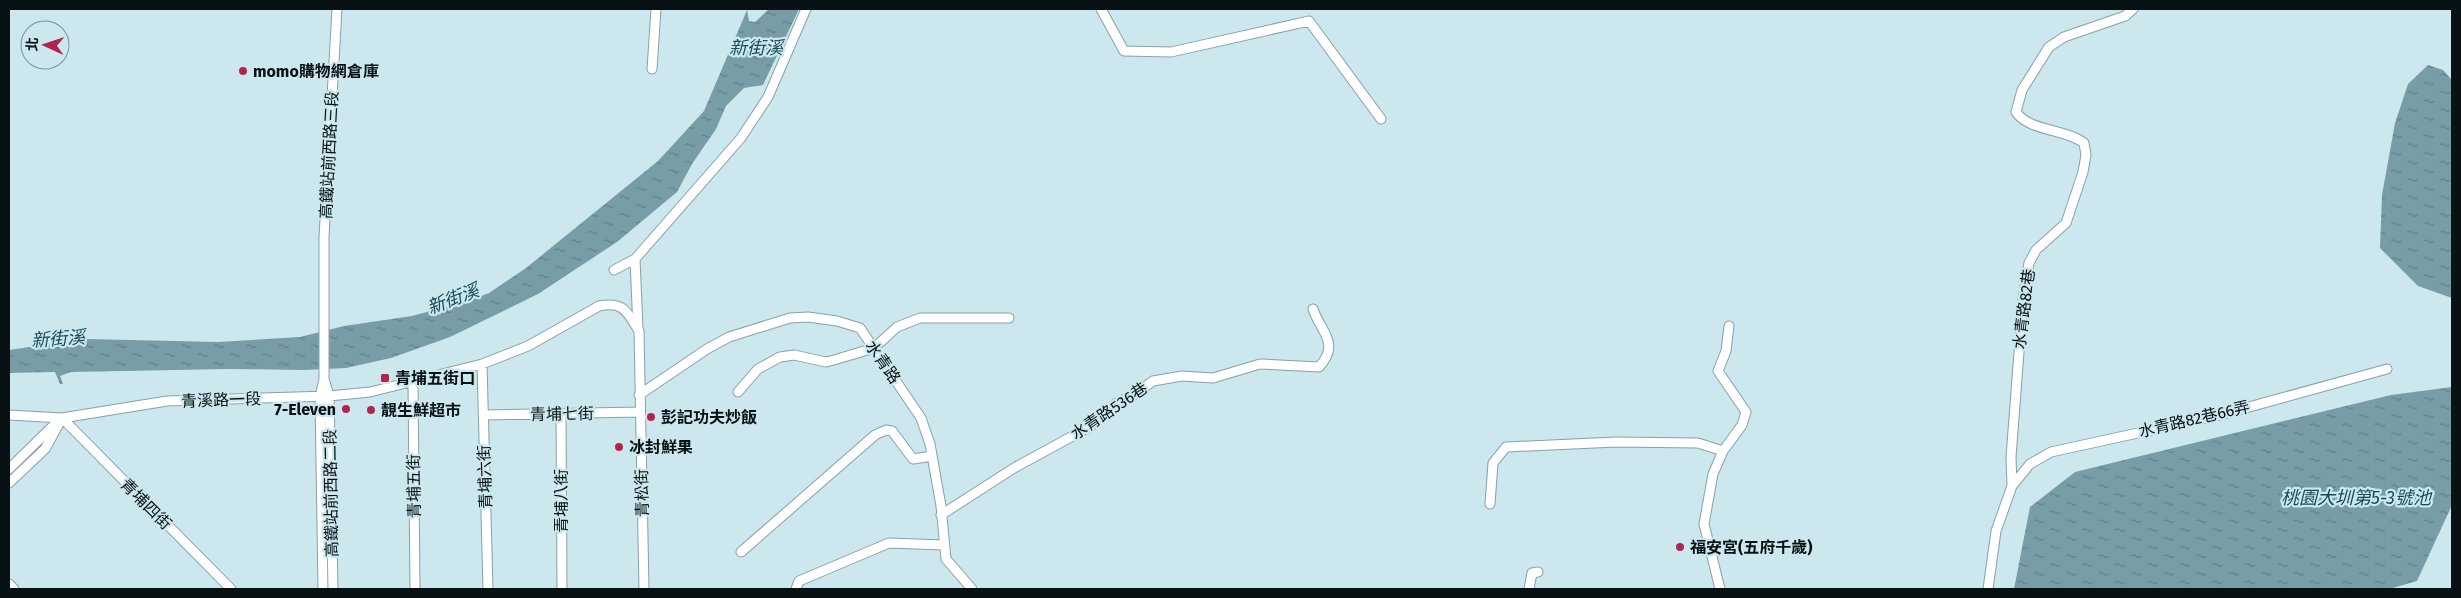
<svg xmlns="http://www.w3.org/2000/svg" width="2461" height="598" font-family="'Fira Sans','Noto Sans TC',sans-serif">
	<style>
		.water { fill: url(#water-ripples) }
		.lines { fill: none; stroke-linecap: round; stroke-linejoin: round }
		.street-casing { stroke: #88a1a8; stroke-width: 11 }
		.street { stroke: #fff; stroke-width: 9 }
		.poi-dot { fill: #b4234b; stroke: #cce7ee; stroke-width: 2 }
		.labels { text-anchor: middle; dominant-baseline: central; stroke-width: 4.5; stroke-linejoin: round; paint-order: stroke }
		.poi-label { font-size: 16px; font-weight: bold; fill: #081113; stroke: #cce7ee; text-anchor: start }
		.street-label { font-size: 16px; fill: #081113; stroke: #cce7ee }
		.water-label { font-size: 18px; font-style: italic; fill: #154b58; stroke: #cce7ee }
	</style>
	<defs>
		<pattern id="water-ripples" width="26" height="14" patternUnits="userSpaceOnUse" patternTransform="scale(1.25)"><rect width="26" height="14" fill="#789da7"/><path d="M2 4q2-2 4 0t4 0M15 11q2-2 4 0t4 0" fill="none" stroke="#607f87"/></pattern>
	</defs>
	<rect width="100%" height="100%" fill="#cce7ee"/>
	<path class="water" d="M 769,9 L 799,9 L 763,85 L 744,88 L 726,106 L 716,129 L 692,164 L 677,192 L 617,242 L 538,294 L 450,337 L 391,358 L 346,368 L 305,370 L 227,369 L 71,372 L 60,376 L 63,384 L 60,384 L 55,372 L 9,373 L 9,350 L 86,339 L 218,342 L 300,337 L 344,326 L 412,316 L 471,300 L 489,293 L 526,268 L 658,161 L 704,111 L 747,10 L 749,21 L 755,22 Z
		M 2428,65 L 2443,70 L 2452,80 L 2452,298 L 2418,286 L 2380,248 L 2382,195 L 2395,123 L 2408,84 Z
		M 2452,387 L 2452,505 L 2417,581 L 2389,589 L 2014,589 L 2030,507 L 2075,472 L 2391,395 Z"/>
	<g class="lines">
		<g class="street-casing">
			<path id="street" d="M 1101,9 L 1124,51 L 1171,52 L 1309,21 L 1381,119
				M 652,69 L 656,9
				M 635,259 L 741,138 L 768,97 L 806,9
				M 614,270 L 635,259 L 638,329
				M 482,364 L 488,589
				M 324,379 L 324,237 L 337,9
				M 413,383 L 415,589
				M 738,392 L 758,369 L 780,357 L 794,355 L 826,362 L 834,360 L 874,348 L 897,327 L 920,318 L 1009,318
				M 639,395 L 707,349 L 729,337 L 790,318 L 808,317 L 837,321 L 860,328 L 921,418 L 930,444 L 941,506 L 946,559 L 972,589
				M 561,414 L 562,589
				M 9,415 L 62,418 L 167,401 L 329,396 L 370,392 L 482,364 L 528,346 L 599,306 C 624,301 627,312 639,331 L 644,589
				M 483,415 L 640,412
				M 62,418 L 231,589
				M 9,469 L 54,425
				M 9,483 L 45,449 L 62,418
				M 2012,486 L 2030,464 L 2051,452 L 2220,415 L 2387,369
				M 1490,504 L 1493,463 L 1506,447 L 1616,442 L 1698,443 L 1723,451
				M 941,515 L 1014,468 L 1091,426 L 1115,404 L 1135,394 L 1153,381 L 1182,376 L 1213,378 L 1260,364 L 1319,367 C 1341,343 1320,331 1313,309
				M 741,552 L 875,435 L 886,430 L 892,431 L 913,459 L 932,456
				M 9,584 L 14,589
				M 323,589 L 320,397 L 324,379 L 329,396 L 333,589
				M 796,589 L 799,581 L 889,543 L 944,545
				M 1529,589 L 1532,573 L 1538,572
				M 1720,589 L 1704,524 L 1713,474 L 1723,451 L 1742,425 L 1746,412 L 1718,371 L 1726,351 L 1729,326
				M 1988,589 L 1996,531 L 2012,486 L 2011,457 L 2023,300 L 2029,263 L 2036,250 L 2066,223 L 2083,172 L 2086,155 L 2084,143 C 2064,128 2030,132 2016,112 L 2022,90 L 2049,47 L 2064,37 L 2125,16 L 2133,9"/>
		</g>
		<use href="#street" class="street"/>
	</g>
	<g class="poi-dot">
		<circle cx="243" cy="71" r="5"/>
		<rect x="380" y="373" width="10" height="10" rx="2.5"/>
		<circle cx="346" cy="409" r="5"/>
		<circle cx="371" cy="410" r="5"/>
		<circle cx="651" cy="417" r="5"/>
		<circle cx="619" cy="447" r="5"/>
		<circle cx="1680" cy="547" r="5"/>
	</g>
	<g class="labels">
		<g class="poi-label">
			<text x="253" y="71">momo購物網倉庫</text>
			<text x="395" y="378">青埔五街口</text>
			<text x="336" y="409" text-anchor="end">7-Eleven</text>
			<text x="381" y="410">靚生鮮超市</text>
			<text x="661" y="417">彭記功夫炒飯</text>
			<text x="629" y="447">冰封鮮果</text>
			<text x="1690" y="547">福安宮(五府千歲)</text>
		</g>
		<g class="street-label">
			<text transform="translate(329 155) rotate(-87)">高鐵站前西路三段</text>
			<text transform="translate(2024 309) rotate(-83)">水青路82巷</text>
			<text transform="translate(883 362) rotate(55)">水青路</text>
			<text transform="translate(221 400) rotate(-2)">青溪路一段</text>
			<text transform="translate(1109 411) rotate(-34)">水青路536巷</text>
			<text transform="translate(562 414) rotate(-1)">青埔七街</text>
			<text transform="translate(2194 419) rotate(-13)">水青路82巷66弄</text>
			<text transform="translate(485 477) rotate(-92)">青埔六街</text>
			<text transform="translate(414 486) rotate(-91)">青埔五街</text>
			<text transform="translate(331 493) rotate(-91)">高鐵站前西路二段</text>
			<text transform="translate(642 493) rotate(-91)">青松街</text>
			<text transform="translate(561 501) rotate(-90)">青埔八街</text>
			<text transform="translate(146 504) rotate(45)">青埔四街</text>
		</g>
		<g class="water-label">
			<text x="756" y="48">新街溪</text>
			<text transform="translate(453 299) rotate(-21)">新街溪</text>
			<text transform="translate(58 339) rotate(-4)">新街溪</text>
			<text x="2356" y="498">桃園大圳第5-3號池</text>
		</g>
	</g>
	<rect width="2461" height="598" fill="none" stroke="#081113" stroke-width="20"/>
	<g transform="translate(45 45) rotate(273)"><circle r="24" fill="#cce7ee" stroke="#7e9196"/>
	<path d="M0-4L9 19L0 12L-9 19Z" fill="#b4234b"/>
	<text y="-8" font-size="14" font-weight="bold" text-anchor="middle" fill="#081113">北</text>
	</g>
</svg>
